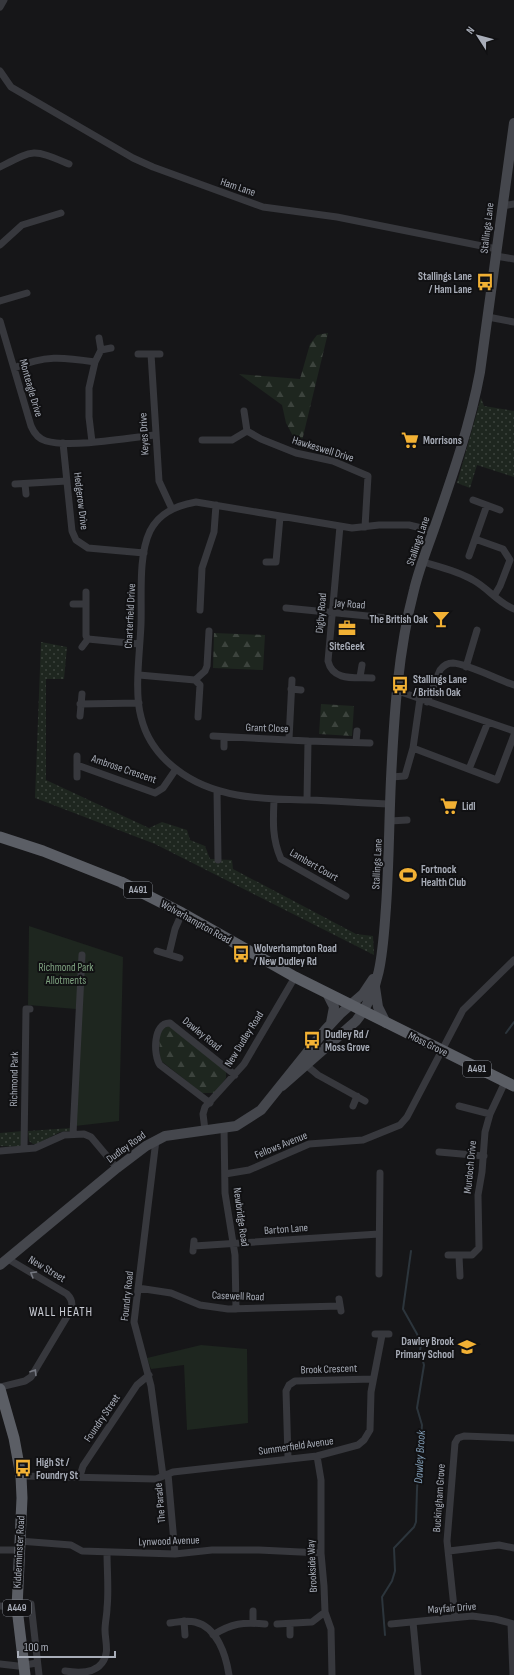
<svg xmlns="http://www.w3.org/2000/svg" width="514" height="1675" font-family="'Sofia Sans Condensed',sans-serif">
	<style>
		.grass { fill: url(#grass-dots) }
		.forest { fill: url(#forest-firs) }
		.green { fill: #1e261f }
		.lines { fill: none; stroke-linecap: round; stroke-linejoin: round }
		.stream { stroke: #2c353c; stroke-width: 2 }
		.minor { stroke: #37383d; stroke-width: 7 }
		.secondary { stroke: #45474d; stroke-width: 10 }
		.trunk { stroke: #5b5e65; stroke-width: 11 }
		.oneway { stroke: #757881 }
		.labels { text-anchor: middle; dominant-baseline: central; stroke-width: 4; stroke-linejoin: round; paint-order: stroke }
		.shield { fill: #111113; stroke: #7b7e86; stroke-width: 1 }
		.shield-label { font-size: 10px; font-weight: bold; fill: #a8adb8 }
		.street-label { font-size: 11px; fill: #a8adb8; stroke: #111113 }
		.poi-label { font-size: 11px; font-weight: bold; fill: #a8adb8; stroke: #111113; text-anchor: start }
		.park-label { font-size: 11px; fill: #7fa381; stroke: #111113 }
		.water-label { font-size: 12px; font-style: italic; fill: #7f9bb3; stroke: #111113 }
		.quarter-label { font-size: 13px; letter-spacing: 1px; fill: #c9ccd4; stroke: #111113 }
	</style>
	<defs>
		<pattern id="grass-dots" width="8" height="8" patternUnits="userSpaceOnUse"><rect width="8" height="8" fill="#1e261f"/><path d="M2 2h.1M6 6h.1" fill="none" stroke="#3c433d" stroke-width="1.8" stroke-linecap="round"/></pattern>
		<pattern id="forest-firs" width="22" height="20" patternUnits="userSpaceOnUse"><rect width="22" height="20" fill="#1e261f"/><path d="M5 1l3.5 6h-7zM16 11l3.5 6h-7z" fill="#3c433d"/></pattern>
	</defs>
	<rect width="100%" height="100%" fill="#161618"/>
	<path class="grass" d="M 481,398 L 484,406 L 514,411 L 514,477 L 477,465 L 470,488 L 457,483 Z
		M 41,642 L 67,647 L 64,679 L 46,679 L 46,780 L 149,828 L 162,822 L 187,830 L 190,840 L 205,846 L 210,859 L 232,860 L 233,869 L 356,934 L 373,936 L 374,955 L 155,844 L 35,798 Z
		M 71,1128 L 72,1131 L 60,1132 L 37,1144 L 33,1144 L 29,1141 L 28,1131 Z
		M 23,1131 L 21,1144 L 19,1147 L 0,1146 L 0,1133 Z"/>
	<path class="forest" d="M 328,333 L 300,449 L 286,423 L 282,405 L 239,374 L 300,379 L 310,344 L 317,335 Z
		M 214,633 L 265,635 L 263,670 L 213,668 Z
		M 321,704 L 354,706 L 352,736 L 319,734 Z
		M 166,1024 L 226,1070 L 226,1078 L 215,1093 L 202,1093 L 160,1060 L 159,1036 Z"/>
	<path class="green" d="M 29,926 L 123,957 L 119,1121 L 75,1126 L 76,1009 L 28,1005 Z
		M 201,1345 L 247,1349 L 248,1423 L 187,1430 L 184,1365 L 151,1369 L 147,1358 Z"/>
	<g class="lines">
		<path class="stream" d="M 506,1033 L 514,1022
			M 385,1635 L 382,1597 L 392,1581 L 395,1571 L 394,1548 L 414,1527 L 416,1522 L 417,1489 L 422,1425 L 417,1408 L 424,1365 L 420,1351 L 421,1344 L 417,1334 L 403,1309 L 411,1251"/>
		<path class="minor" d="M 0,7 L 4,0
			M 0,71 L 11,87 L 133,158 L 153,167 L 263,207 L 337,217 L 497,249
			M 0,167 C 35,149 32,149 69,164
			M 502,206 L 514,204
			M 0,245 L 22,225 L 61,213
			M 496,256 L 514,259
			M 0,301 L 27,293
			M 488,317 L 514,322
			M 0,321 L 31,426 C 34,433 39,439 46,441 C 70,448 129,438 155,435
			M 101,350 L 111,348
			M 138,354 L 160,354
			M 151,354 L 159,481 L 172,509
			M 14,368 C 45,355 62,357 95,362
			M 247,431 L 261,439 L 296,453 L 333,461 L 368,476 L 365,527
			M 202,440 L 232,440 L 247,431 L 244,411
			M 92,442 L 89,417 L 89,388 L 95,362 L 101,350 L 99,338
			M 63,443 L 72,531 L 76,540 L 88,548 L 144,553
			M 15,484 L 67,481
			M 25,484 L 26,494
			M 473,500 L 500,510
			M 340,526 L 328,661 C 333,682 356,677 372,678
			M 475,539 L 503,549 L 510,560 L 500,586 L 494,596
			M 469,556 L 487,505
			M 266,562 L 276,562 L 280,517
			M 423,562 C 440,567 458,571 473,580 C 488,588 498,603 514,609
			M 86,592 L 86,636 L 88,639 L 139,644
			M 73,604 L 86,604
			M 286,608 L 388,618
			M 200,610 L 202,568 L 214,532 L 216,505
			M 82,647 L 88,639
			M 466,667 L 477,630
			M 139,675 L 195,680
			M 360,677 L 362,665
			M 291,689 L 301,690
			M 398,691 L 514,731
			M 420,699 L 413,748 L 497,780 L 514,735
			M 427,702 L 440,670 C 443,666 448,663 453,663 C 468,664 499,680 514,685
			M 80,704 L 139,703
			M 80,716 L 82,694
			M 198,717 L 200,685 L 195,680 L 205,671 L 207,666 L 209,631
			M 213,736 L 308,741
			M 224,737 L 224,747
			M 289,739 L 292,680
			M 356,742 L 357,731
			M 77,756 L 77,777
			M 77,765 L 155,793 L 163,788 L 176,769
			M 469,769 L 488,722
			M 391,777 L 405,776 L 413,748
			M 217,790 L 218,860
			M 274,800 C 273,821 272,839 281,859 L 346,896
			M 307,800 L 308,741 L 370,743
			M 390,804 C 363,803 336,801 309,800 C 263,799 214,799 176,769 C 159,756 146,738 141,717 C 134,692 140,651 141,624 C 142,596 138,556 150,531 C 159,513 178,505 196,502 L 352,528 L 379,525 L 409,525 L 434,531
			M 390,821 L 407,820
			M 157,951 L 180,958
			M 169,954 L 175,929 L 182,913
			M 306,1065 L 318,1075 L 365,1101
			M 210,1103 L 160,1065 C 153,1055 153,1022 170,1023 L 235,1075
			M 353,1106 L 357,1096
			M 459,1106 L 490,1114
			M 224,1127 L 225,1193 L 235,1255 L 236,1309
			M 205,1130 L 203,1114 L 205,1107 L 244,1064 L 295,977
			M 73,1134 L 82,955
			M 156,1140 L 134,1322 L 151,1386 L 163,1476
			M 24,1149 L 26,1009 L 30,1009
			M 0,1151 L 35,1148 L 64,1135 L 84,1134 L 91,1137 L 117,1168
			M 439,1152 L 484,1156
			M 225,1174 L 249,1170 L 309,1144 L 363,1140 L 400,1125 L 407,1117 L 463,1010 L 514,960
			M 194,1246 L 379,1234
			M 193,1251 L 194,1241
			M 448,1255 L 472,1255 L 479,1248 L 478,1195 L 482,1172 L 485,1132 L 490,1114 L 505,1082
			M 459,1256 L 460,1276
			M 379,1274 L 380,1173
			M 138,1288 L 171,1293 L 200,1305 L 228,1309 L 340,1306
			M 339,1299 L 341,1311
			M 375,1334 L 389,1334
			M 0,1387 L 25,1381 L 31,1377 L 71,1310 C 73,1304 72,1299 67,1294 L 8,1259
			M 317,1456 L 321,1480 L 321,1553 L 324,1586 L 325,1612 L 331,1629 L 332,1675
			M 288,1458 L 286,1391 L 289,1385 L 295,1381 L 373,1379
			M 168,1474 L 175,1554
			M 21,1476 L 156,1479 L 173,1472 L 317,1456 L 358,1445 L 364,1440 L 370,1430 L 371,1392 L 382,1335
			M 80,1476 L 83,1466 L 137,1385 L 149,1375
			M 19,1541 L 71,1545 L 82,1551 L 175,1554 L 212,1550 L 259,1550 L 321,1553
			M 0,1550 L 19,1550
			M 449,1551 L 499,1545 L 514,1548
			M 31,1604 L 39,1675
			M 0,1606 L 17,1608
			M 455,1617 L 447,1541 L 455,1443 L 458,1438 L 464,1436 L 514,1438
			M 184,1621 L 185,1635
			M 413,1622 L 418,1675
			M 170,1623 C 178,1622 187,1620 195,1622 C 217,1627 226,1655 229,1675
			M 253,1623 L 253,1611
			M 277,1624 L 312,1622 L 325,1612
			M 290,1624 L 290,1635
			M 391,1624 L 472,1616 L 495,1619 L 514,1624
			M 511,1624 L 513,1675
			M 213,1635 C 232,1623 243,1622 265,1624
			M 0,1664 L 18,1666 L 37,1663
			M 65,1671 C 78,1673 94,1674 102,1663 C 110,1653 105,1641 105,1630 C 105,1622 107,1615 107,1608 C 109,1590 107,1571 107,1552"/>
		<path class="secondary" d="M 375,987 L 378,1007 L 386,1023
			M 327,993 L 334,1007 L 331,1023
			M 282,1086 L 356,1021 C 382,990 383,946 386,907 C 389,864 389,822 391,779 C 394,716 398,651 414,590 C 419,569 427,549 434,529 C 452,477 470,426 480,372 L 514,123
			M 0,1265 L 117,1168 L 146,1146 L 165,1136 L 236,1126 L 261,1110 L 326,1029 L 340,1014 L 363,994 L 373,979"/>
		<path class="trunk" d="M 0,837 L 43,851 L 121,882 L 182,913 L 295,977 L 514,1086
			M 0,1389 L 14,1438 L 21,1476 L 22,1498 L 17,1608 L 25,1675"/>
	</g>
	<defs><path id="oneway-chevron" d="M-2-3.5L2.5 0L-2 3.5" fill="none" stroke-width="1.6" stroke-linecap="round" stroke-linejoin="round"/></defs>
	<g class="oneway">
		<use href="#oneway-chevron" transform="translate(33 1274) rotate(-149)"/>
		<use href="#oneway-chevron" transform="translate(34 1372) rotate(-58)"/>
	</g>
	<defs>
		<g id="bus-bare" transform="scale(1.38)"><path d="M-5-6H5V4H4V6H2V4H-2V6H-4V4H-5ZM-3.5-4V0h7V-4ZM-3.5 1.2v1.5H-2V1.2ZM2 1.2v1.5H3.5V1.2Z" fill="#f2b134" stroke="#111113" stroke-width="2.5" paint-order="stroke"/></g>
		<g id="supermarket-bare" transform="scale(1.38)"><path d="M-6-5.5h2.5l.6 2H6L4.5 2H-2.5L-4.4-4H-6ZM-1.5 3.2a1.3 1.3 0 1 0 .1 0ZM3 3.2a1.3 1.3 0 1 0 .1 0Z" fill="#f2b134" stroke="#111113" stroke-width="2.5" paint-order="stroke"/></g>
		<g id="bar-bare" transform="scale(1.38)"><path d="M-6-5H6L.8 .8V4.5H3.5V6h-7V4.5H-.8V.8Z" fill="#f2b134" stroke="#111113" stroke-width="2.5" paint-order="stroke"/></g>
		<g id="office-bare" transform="scale(1.38)"><path d="M-6-3h4V-5.5h4V-3h4V5H-6ZM-1-4.5V-3h2v-1.5ZM-6 0V1H6V0Z" fill="#f2b134" stroke="#111113" stroke-width="2.5" paint-order="stroke"/></g>
		<g id="stadium-bare" transform="scale(1.38)"><path d="M0-5a6.5 5 0 1 0 0 10a6.5 5 0 1 0 0-10ZM-3.5-1.8h7v3.6h-7Z" fill="#f2b134" stroke="#111113" stroke-width="2.5" paint-order="stroke"/></g>
		<g id="school-bare" transform="scale(1.38)"><path d="M0-5L7-2L0 1L-7-2ZM-4 1L0 2.5L4 1V4Q0 6-4 4Z" fill="#f2b134" stroke="#111113" stroke-width="2.5" paint-order="stroke"/></g>
	</defs>
	<g fill-rule="evenodd">
		<use href="#bus-bare" x="485" y="282"/>
		<use href="#supermarket-bare" x="410" y="440"/>
		<use href="#bar-bare" x="441" y="619"/>
		<use href="#office-bare" x="347" y="628"/>
		<use href="#bus-bare" x="400" y="685"/>
		<use href="#supermarket-bare" x="449" y="806"/>
		<use href="#stadium-bare" x="408" y="875"/>
		<use href="#bus-bare" x="241" y="954"/>
		<use href="#bus-bare" x="312" y="1040"/>
		<use href="#school-bare" x="467" y="1347"/>
		<use href="#bus-bare" x="23" y="1468"/>
	</g>
	<g class="labels">
		<g class="shield">
			<rect x="124" y="882" width="28" height="16" rx="3"/>
			<rect x="463" y="1061" width="28" height="16" rx="3"/>
			<rect x="3" y="1600" width="28" height="16" rx="3"/>
		</g>
		<g class="shield-label">
			<text x="138" y="890">A491</text>
			<text x="477" y="1069">A491</text>
			<text x="17" y="1608">A449</text>
		</g>
		<g class="street-label">
			<text transform="translate(238 187) rotate(19)">Ham Lane</text>
			<text transform="translate(487 228) rotate(-83)">Stallings Lane</text>
			<text transform="translate(31 388) rotate(74)">Monteagle Drive</text>
			<text transform="translate(144 434) rotate(-93)">Keyes Drive</text>
			<text transform="translate(323 449) rotate(17)">Hawkeswell Drive</text>
			<text transform="translate(81 501) rotate(83)">Hedgerow Drive</text>
			<text transform="translate(418 541) rotate(-71)">Stallings Lane</text>
			<text transform="translate(350 604) rotate(4)">Jay Road</text>
			<text transform="translate(321 613) rotate(-85)">Digby Road</text>
			<text transform="translate(130 616) rotate(-87)">Charterfield Drive</text>
			<text transform="translate(267 728) rotate(2)">Grant Close</text>
			<text transform="translate(124 769) rotate(19)">Ambrose Crescent</text>
			<text transform="translate(377 864) rotate(-87)">Stallings Lane</text>
			<text transform="translate(314 865) rotate(30)">Lambert Court</text>
			<text transform="translate(196 922) rotate(29)">Wolverhampton Road</text>
			<text transform="translate(202 1034) rotate(39)">Dawley Road</text>
			<text transform="translate(244 1039) rotate(-58)">New Dudley Road</text>
			<text transform="translate(428 1044) rotate(26)">Moss Grove</text>
			<text transform="translate(14 1079) rotate(-89)">Richmond Park</text>
			<text transform="translate(281 1145) rotate(-22)">Fellows Avenue</text>
			<text transform="translate(126 1147) rotate(-36)">Dudley Road</text>
			<text transform="translate(470 1167) rotate(-84)">Murdoch Drive</text>
			<text transform="translate(241 1217) rotate(82)">Newbridge Road</text>
			<text transform="translate(286 1229) rotate(-4)">Barton Lane</text>
			<text transform="translate(47 1269) rotate(31)">New Street</text>
			<text transform="translate(127 1296) rotate(-84)">Foundry Road</text>
			<text transform="translate(238 1296) rotate(2)">Casewell Road</text>
			<text transform="translate(329 1369) rotate(-2)">Brook Crescent</text>
			<text transform="translate(102 1418) rotate(-56)">Foundry Street</text>
			<text transform="translate(296 1446) rotate(-8)">Summerfield Avenue</text>
			<text transform="translate(439 1498) rotate(-86)">Buckingham Grove</text>
			<text transform="translate(160 1503) rotate(-95)">The Parade</text>
			<text transform="translate(169 1541) rotate(-2)">Lynwood Avenue</text>
			<text transform="translate(19 1552) rotate(-87)">Kidderminster Road</text>
			<text transform="translate(312 1566) rotate(-93)">Brookside Way</text>
			<text transform="translate(452 1608) rotate(-4)">Mayfair Drive</text>
		</g>
		<g class="poi-label">
			<text x="472" y="276" text-anchor="end">Stallings Lane<tspan x="472" dy="13">/ Ham Lane</tspan></text>
			<text x="423" y="440">Morrisons</text>
			<text x="428" y="619" text-anchor="end">The British Oak</text>
			<text x="347" y="646" text-anchor="middle">SiteGeek</text>
			<text x="413" y="679">Stallings Lane<tspan x="413" dy="13">/ British Oak</tspan></text>
			<text x="462" y="806">Lidl</text>
			<text x="421" y="869">Fortnock<tspan x="421" dy="13">Health Club</tspan></text>
			<text x="254" y="948">Wolverhampton Road<tspan x="254" dy="13">/ New Dudley Rd</tspan></text>
			<text x="325" y="1034">Dudley Rd /<tspan x="325" dy="13">Moss Grove</tspan></text>
			<text x="454" y="1341" text-anchor="end">Dawley Brook<tspan x="454" dy="13">Primary School</tspan></text>
			<text x="36" y="1462">High St /<tspan x="36" dy="13">Foundry St</tspan></text>
		</g>
		<g class="park-label">
			<text x="66" y="967">Richmond Park<tspan x="66" dy="13">Allotments</tspan></text>
		</g>
		<g class="water-label">
			<text transform="translate(420 1457) rotate(-87)">Dawley Brook</text>
		</g>
		<g class="quarter-label">
			<text x="61" y="1312">WALL HEATH</text>
		</g>
	</g>
	<g transform="translate(478 36) rotate(306)" stroke="#111113" stroke-width="3" paint-order="stroke">
	<path d="M0-3L7 15L0 10L-7 15Z" fill="#a8adb8"/>
	<text y="-6" font-size="11" font-weight="bold" text-anchor="middle" fill="#a8adb8">N</text>
	</g>
	<path d="M18 1651v6h97v-6" fill="none" stroke="#a8adb8" stroke-width="2"/>
	<text x="24" y="1651" font-size="12" fill="#a8adb8" stroke="#111113" stroke-width="3" paint-order="stroke">100 m</text>
</svg>
